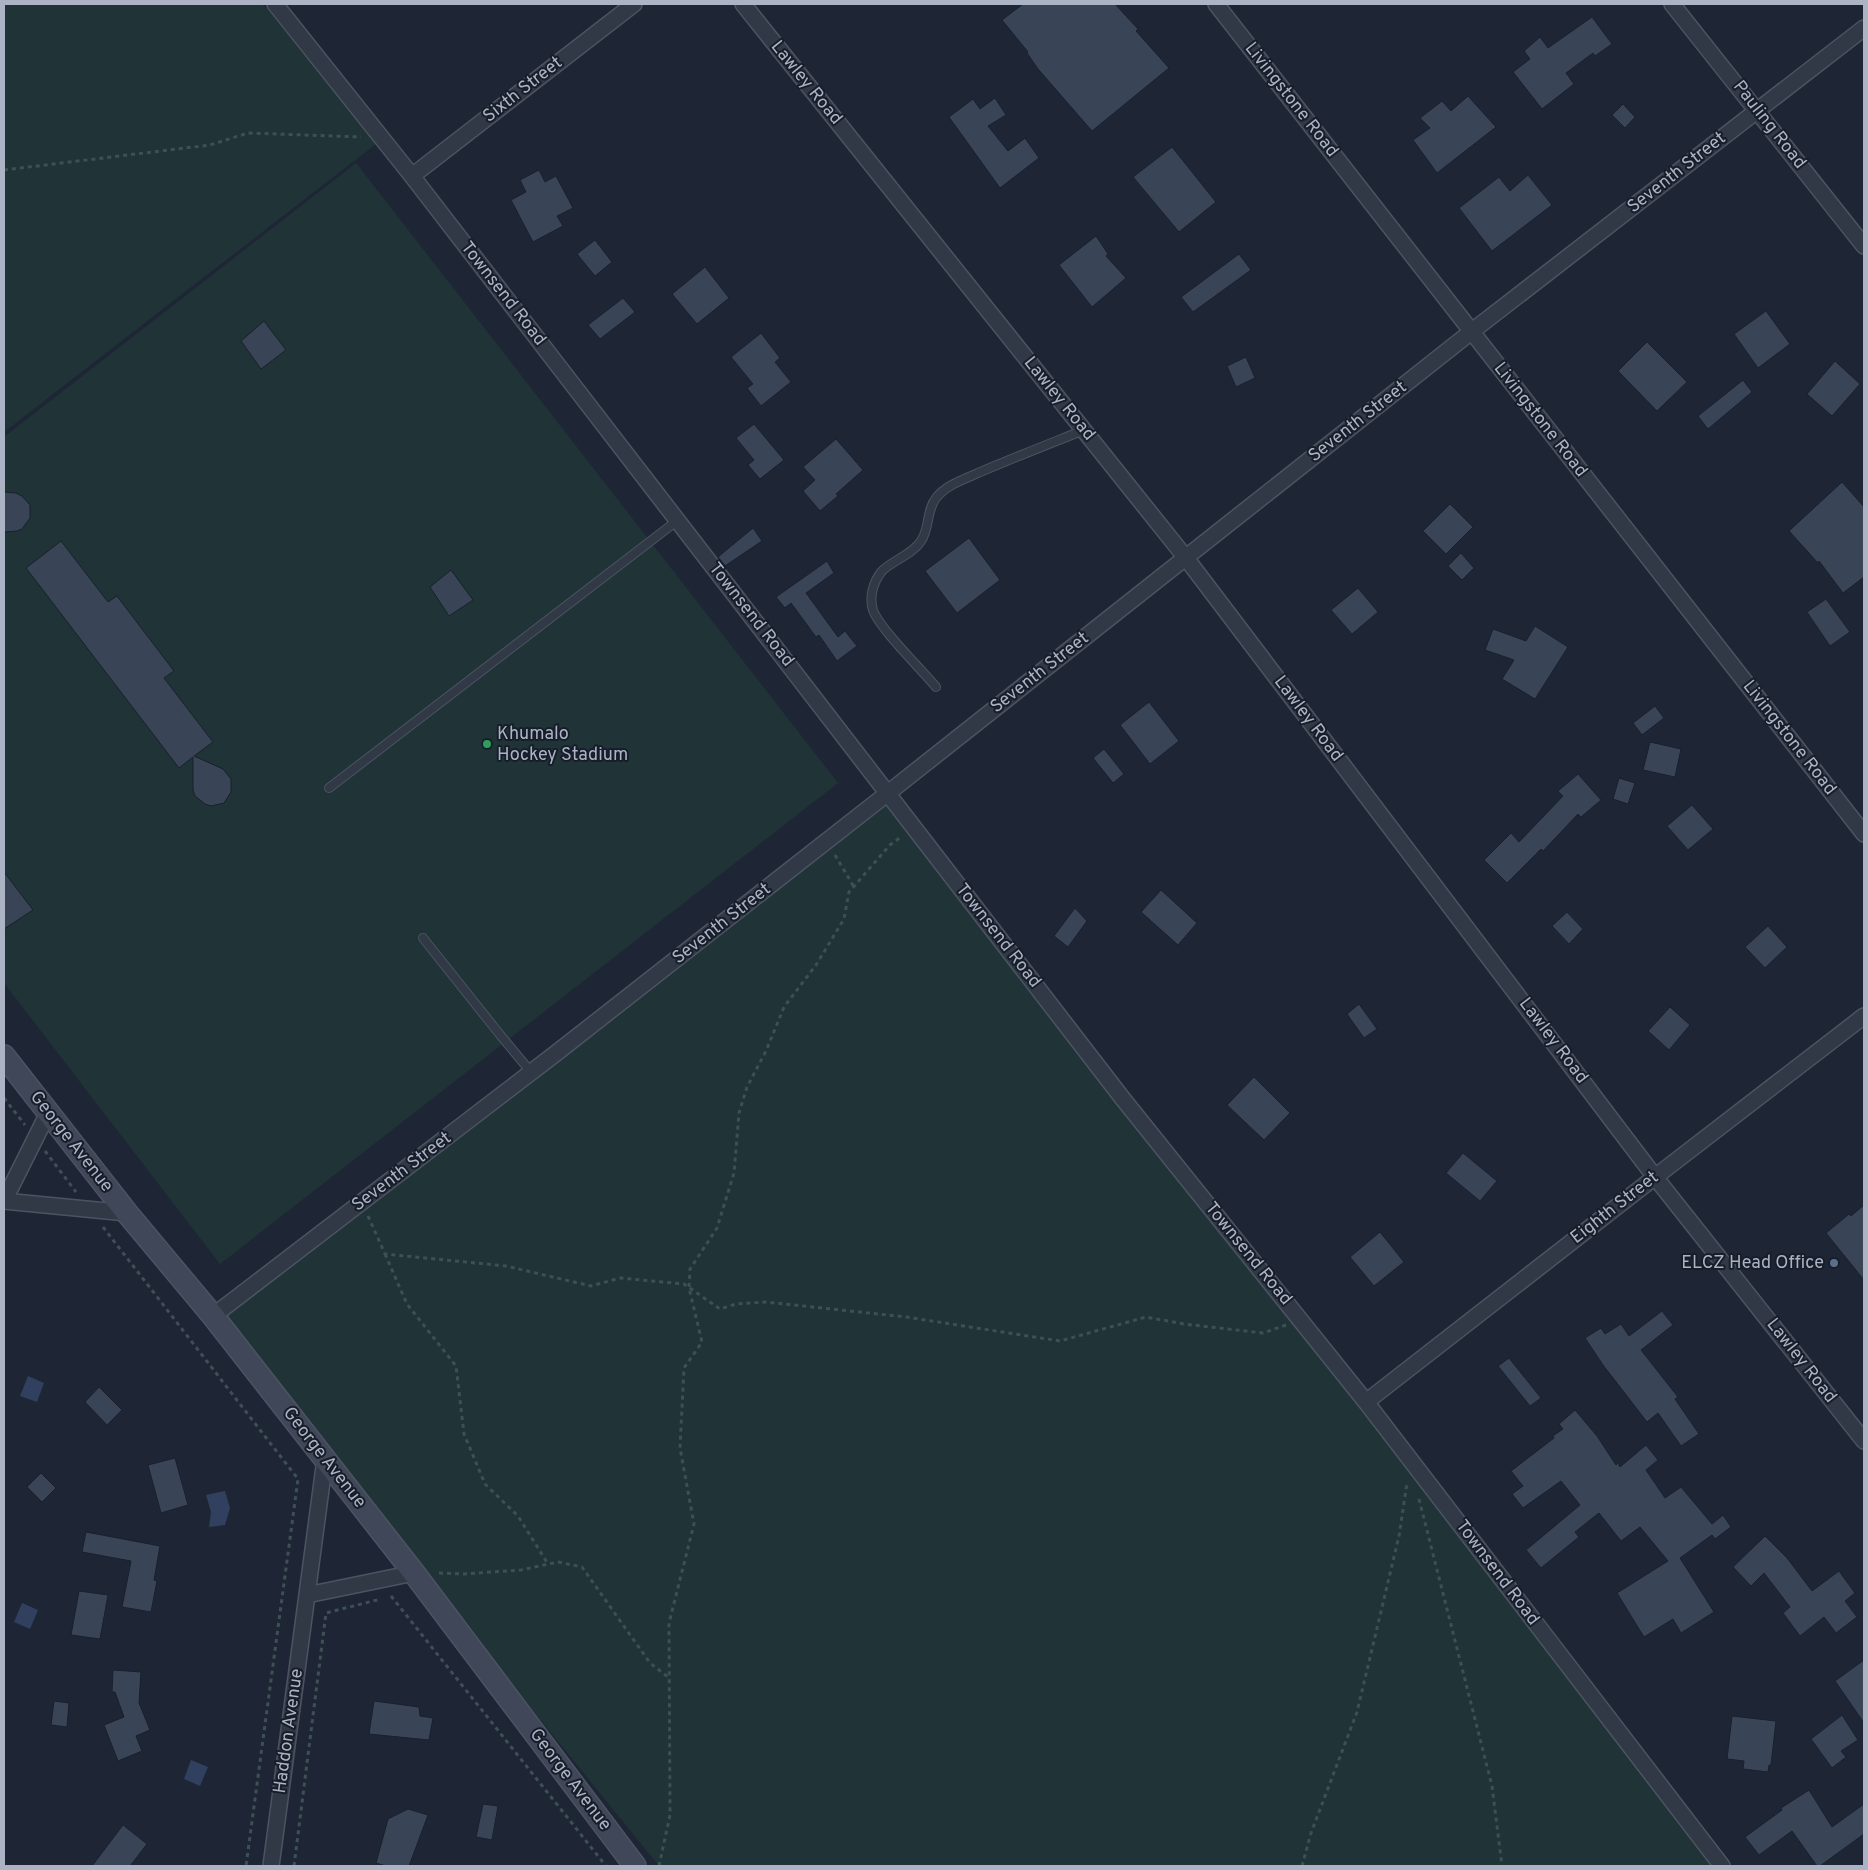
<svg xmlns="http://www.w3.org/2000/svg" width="1868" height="1870" font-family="Overpass,sans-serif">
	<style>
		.green { fill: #203337 }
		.water { fill: #30405e }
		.building { fill: #3a4457; stroke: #19202c }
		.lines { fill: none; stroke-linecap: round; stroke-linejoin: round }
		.service-casing { stroke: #4c5362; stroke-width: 10 }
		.minor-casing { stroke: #4c5362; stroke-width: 18 }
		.secondary-casing { stroke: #4c5362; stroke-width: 24 }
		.path { stroke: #3d5054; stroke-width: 3; stroke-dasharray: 4 4; stroke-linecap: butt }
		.service { stroke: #313946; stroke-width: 8 }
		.minor { stroke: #313946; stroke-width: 15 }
		.secondary { stroke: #3f4759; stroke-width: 21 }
		.leisure-dot { fill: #2e9e5b; stroke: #171e2a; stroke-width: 2 }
		.service-dot { fill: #5c6f8a; stroke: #171e2a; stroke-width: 2 }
		.labels { text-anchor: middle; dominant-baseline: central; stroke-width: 4; stroke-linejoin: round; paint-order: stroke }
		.street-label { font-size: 18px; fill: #abb3c4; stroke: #171e2a }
		.poi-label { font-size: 18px; fill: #abb3c4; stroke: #171e2a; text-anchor: start }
	</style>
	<rect width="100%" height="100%" fill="#1e2636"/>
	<path class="green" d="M 4,4 L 263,4 L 376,144 L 4,432 Z
		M 356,163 L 838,783 L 220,1264 L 4,983 L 4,437 Z
		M 888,793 L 1716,1866 L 659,1866 L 213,1316 Z"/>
	<path class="water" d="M 28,1376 L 44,1383 L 37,1402 L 20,1396 Z
		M 225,1491 L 230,1508 L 225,1525 L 209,1527 L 211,1512 L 206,1495 Z
		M 22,1603 L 38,1610 L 30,1629 L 14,1622 Z
		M 191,1760 L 208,1767 L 200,1786 L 184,1779 Z"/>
	<path class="building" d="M 1023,4 L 1115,4 L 1138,29 L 1136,31 L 1169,68 L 1092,131 L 1038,69 L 1027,53 L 1028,52 L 1002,20 Z
		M 1592,17 L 1612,44 L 1595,56 L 1593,53 L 1566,73 L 1574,84 L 1542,109 L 1513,72 L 1530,59 L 1524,51 L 1540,37 L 1548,48 Z
		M 1468,96 L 1496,127 L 1437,173 L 1413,140 L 1430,128 L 1420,118 L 1442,101 L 1451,111 Z
		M 995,98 L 1006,115 L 988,126 L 1008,151 L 1025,138 L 1039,158 L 1000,188 L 949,117 L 973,99 L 980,109 Z
		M 1623,104 L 1635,117 L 1625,128 L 1612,115 Z
		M 1172,147 L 1216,202 L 1179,232 L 1133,177 Z
		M 539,170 L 545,182 L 556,176 L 573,208 L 557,216 L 563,226 L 533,242 L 511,200 L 526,192 L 520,180 Z
		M 1528,175 L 1552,205 L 1492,251 L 1459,208 L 1499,177 L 1510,191 Z
		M 1096,236 L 1108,254 L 1106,256 L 1126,278 L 1092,307 L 1059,265 Z
		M 595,240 L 612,262 L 595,276 L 577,254 Z
		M 1239,254 L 1251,270 L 1193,312 L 1181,297 Z
		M 705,267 L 729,298 L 697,324 L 672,294 Z
		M 623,298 L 635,312 L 600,339 L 588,325 Z
		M 1766,311 L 1790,344 L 1758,368 L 1734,334 Z
		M 264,321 L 286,350 L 261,369 L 241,341 Z
		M 761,333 L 780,358 L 775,362 L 791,382 L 761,406 L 747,388 L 753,384 L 731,357 Z
		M 1647,342 L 1687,382 L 1657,411 L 1618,371 Z
		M 1246,357 L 1255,378 L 1236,387 L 1227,366 Z
		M 1835,361 L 1860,384 L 1832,416 L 1807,394 Z
		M 1743,380 L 1752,392 L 1708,429 L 1698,416 Z
		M 754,424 L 784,460 L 760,479 L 748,465 L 754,460 L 736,438 Z
		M 836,439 L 863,470 L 836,494 L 838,496 L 820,511 L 803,491 L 815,480 L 803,467 Z
		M 1842,482 L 1864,507 L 1864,577 L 1843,593 L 1819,561 L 1818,563 L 1789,531 Z
		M 4,492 L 16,493 L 22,496 L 30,505 L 30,518 L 22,529 L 17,531 L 4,532 Z
		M 1450,504 L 1473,527 L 1446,554 L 1423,531 Z
		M 753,528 L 762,541 L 725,566 L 718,557 Z
		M 969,538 L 1000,580 L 957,613 L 925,571 Z
		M 61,541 L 108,602 L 117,596 L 174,671 L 164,678 L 213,742 L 194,756 L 223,769 L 231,779 L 231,792 L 224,803 L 211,806 L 205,804 L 195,796 L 193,790 L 193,757 L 179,768 L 26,568 Z
		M 1461,553 L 1474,568 L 1462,580 L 1448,566 Z
		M 827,561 L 834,573 L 806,593 L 838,637 L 845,631 L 857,646 L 837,661 L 819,635 L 816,637 L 791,603 L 785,608 L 776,597 Z
		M 451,570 L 473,600 L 449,616 L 430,587 Z
		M 1358,588 L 1378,612 L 1352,634 L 1331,610 Z
		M 1826,599 L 1850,632 L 1830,646 L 1807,612 Z
		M 1535,626 L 1568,647 L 1535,699 L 1502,679 L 1514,660 L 1485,650 L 1493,629 L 1526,641 Z
		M 1149,702 L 1179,741 L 1150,764 L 1120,725 Z
		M 1655,706 L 1664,718 L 1642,735 L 1633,723 Z
		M 1650,742 L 1681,749 L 1675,777 L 1643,770 Z
		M 1104,749 L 1124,774 L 1113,783 L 1093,758 Z
		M 1578,774 L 1601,800 L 1581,817 L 1578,814 L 1543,851 L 1541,849 L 1507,883 L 1484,860 L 1511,833 L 1519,842 L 1563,796 L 1558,791 Z
		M 1619,778 L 1635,783 L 1628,804 L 1613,799 Z
		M 1692,805 L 1713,829 L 1688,850 L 1667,826 Z
		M 4,872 L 33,910 L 4,929 Z
		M 1161,890 L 1197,923 L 1178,945 L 1141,912 Z
		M 1075,908 L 1087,921 L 1068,947 L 1054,936 Z
		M 1567,912 L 1583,929 L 1569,944 L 1552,926 Z
		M 1768,926 L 1787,947 L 1765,968 L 1745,947 Z
		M 1359,1004 L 1377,1029 L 1364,1038 L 1347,1014 Z
		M 1670,1007 L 1690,1025 L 1669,1050 L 1648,1031 Z
		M 1254,1077 L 1290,1113 L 1264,1140 L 1227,1105 Z
		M 1463,1153 L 1497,1181 L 1480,1201 L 1446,1173 Z
		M 1864,1205 L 1864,1280 L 1826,1233 L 1849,1214 L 1851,1216 Z
		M 1380,1232 L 1404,1262 L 1374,1286 L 1350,1257 Z
		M 1662,1311 L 1673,1325 L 1641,1350 L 1678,1397 L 1675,1399 L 1699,1434 L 1681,1446 L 1658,1413 L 1647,1422 L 1603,1365 L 1585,1338 L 1601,1328 L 1605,1334 L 1621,1324 L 1629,1336 Z
		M 1509,1358 L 1541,1398 L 1530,1406 L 1498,1366 Z
		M 99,1387 L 122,1410 L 107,1425 L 85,1402 Z
		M 1575,1410 L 1597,1436 L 1616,1465 L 1618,1463 L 1620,1467 L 1646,1445 L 1658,1460 L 1646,1470 L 1665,1498 L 1681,1487 L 1712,1524 L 1723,1515 L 1731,1527 L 1715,1539 L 1712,1535 L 1680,1558 L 1714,1612 L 1681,1633 L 1673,1619 L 1644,1637 L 1617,1593 L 1668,1561 L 1640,1527 L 1621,1541 L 1599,1513 L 1575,1532 L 1579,1537 L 1541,1568 L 1526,1550 L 1580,1505 L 1561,1481 L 1523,1508 L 1512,1494 L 1523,1486 L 1511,1471 L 1554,1438 L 1553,1436 L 1563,1429 L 1559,1424 Z
		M 175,1458 L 188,1505 L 161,1513 L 148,1465 Z
		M 41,1473 L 56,1488 L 42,1502 L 27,1487 Z
		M 86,1532 L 160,1546 L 154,1580 L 157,1581 L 151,1612 L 122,1607 L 131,1561 L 82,1552 Z
		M 1765,1536 L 1787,1558 L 1812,1591 L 1839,1571 L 1855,1593 L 1845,1601 L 1857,1617 L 1836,1633 L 1824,1617 L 1800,1636 L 1783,1613 L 1790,1607 L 1764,1573 L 1751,1586 L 1733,1567 Z
		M 79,1591 L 108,1595 L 100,1639 L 71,1635 Z
		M 1864,1660 L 1864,1723 L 1835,1681 Z
		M 113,1670 L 141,1672 L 139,1703 L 150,1730 L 136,1736 L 142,1751 L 118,1761 L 104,1725 L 124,1717 L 115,1692 L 112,1692 Z
		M 54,1701 L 69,1703 L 67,1727 L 51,1725 Z
		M 374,1701 L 419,1707 L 420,1716 L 433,1718 L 429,1740 L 369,1734 Z
		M 1842,1715 L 1858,1740 L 1841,1751 L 1846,1757 L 1832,1768 L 1811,1739 Z
		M 1732,1716 L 1776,1721 L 1771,1765 L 1769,1765 L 1768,1772 L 1743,1769 L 1744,1761 L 1727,1759 Z
		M 1809,1790 L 1832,1827 L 1864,1804 L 1864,1834 L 1820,1866 L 1817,1866 L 1792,1831 L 1759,1855 L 1745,1837 L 1782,1810 L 1781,1808 Z
		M 483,1804 L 498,1806 L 492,1840 L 476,1837 Z
		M 408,1809 L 428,1815 L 409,1866 L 386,1866 L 376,1863 L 388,1819 Z
		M 123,1825 L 147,1844 L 130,1866 L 92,1866 Z"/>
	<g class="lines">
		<g class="service-casing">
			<path id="service" d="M 936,687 C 922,670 879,628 873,610 C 869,597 873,582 882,571 C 893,560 912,555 921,541 C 930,528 926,511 936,498 C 946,485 963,480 978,473 C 1013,458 1049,444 1084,430
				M 329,788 L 678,520
				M 423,938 L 501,1036 L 531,1072"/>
		</g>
		<g class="minor-casing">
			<path id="minor" d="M 275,4 L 412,176 L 1123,1099 L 1366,1402 L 1722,1866
				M 743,4 L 1186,558 L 1655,1177 L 1864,1441
				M 1216,4 L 1864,834
				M 1672,4 L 1864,246
				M 412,176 L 634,4
				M 4,1201 L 127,1213
				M 4,1201 L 48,1113
				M 213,1316 L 555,1054 L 888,793 L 1471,332 L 1864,28
				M 1366,1402 L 1655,1177 L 1864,1016
				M 307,1595 L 414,1573
				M 271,1866 L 325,1459"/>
		</g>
		<g class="secondary-casing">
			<path id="secondary" d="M 4,1056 L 127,1213 L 213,1316 L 414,1573 L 635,1866"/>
		</g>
		<path class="path" d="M 4,170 L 210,145 L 248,133 L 361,137
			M 835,855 L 854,887
			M 4,1098 L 25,1125
			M 45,1151 L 76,1192
			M 368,1216 L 385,1254 L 506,1266 L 591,1286 L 620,1278 L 684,1284 L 720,1309 L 736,1304 L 766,1302 L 906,1317 L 1060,1341 L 1146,1317 L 1184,1324 L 1263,1333 L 1286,1325
			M 103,1227 L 298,1479 L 246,1866
			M 385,1254 L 407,1304 L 456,1366 L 464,1434 L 485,1484 L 518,1516 L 548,1564
			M 1419,1499 L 1492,1786 L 1502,1866
			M 439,1573 L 463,1574 L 521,1570 L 558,1562 L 582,1567 L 650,1663 L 668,1677
			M 391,1596 L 606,1866
			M 294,1866 L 326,1613 L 381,1599
			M 659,1866 L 670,1815 L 669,1623 L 694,1524 L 680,1448 L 684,1368 L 702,1342 L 689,1288 L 690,1269 L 717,1228 L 734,1173 L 739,1113 L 747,1087 L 766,1051 L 784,1007 L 816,965 L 844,919 L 849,892 L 890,845 L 901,837
			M 1302,1866 L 1311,1833 L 1357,1712 L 1399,1536 L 1407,1483"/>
		<use href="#service" class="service"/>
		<use href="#minor" class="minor"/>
		<use href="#secondary" class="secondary"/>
	</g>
	<circle class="leisure-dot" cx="487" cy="744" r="5"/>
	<circle class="service-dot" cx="1834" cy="1263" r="5"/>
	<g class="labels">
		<g class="street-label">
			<text transform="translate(806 83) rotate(51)">Lawley Road</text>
			<text transform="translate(523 90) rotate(-38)">Sixth Street</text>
			<text transform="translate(1291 100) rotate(52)">Livingstone Road</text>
			<text transform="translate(1769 125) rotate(52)">Pauling Road</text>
			<text transform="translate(1677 173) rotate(-38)">Seventh Street</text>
			<text transform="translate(503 294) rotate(52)">Townsend Road</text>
			<text transform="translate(1059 399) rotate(51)">Lawley Road</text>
			<text transform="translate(1540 420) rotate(52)">Livingstone Road</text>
			<text transform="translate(1358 422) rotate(-38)">Seventh Street</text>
			<text transform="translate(751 615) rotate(52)">Townsend Road</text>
			<text transform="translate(1040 673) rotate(-38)">Seventh Street</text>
			<text transform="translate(1308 719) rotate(53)">Lawley Road</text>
			<text transform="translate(1789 738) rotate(52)">Livingstone Road</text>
			<text transform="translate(722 924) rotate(-38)">Seventh Street</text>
			<text transform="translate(998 936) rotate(52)">Townsend Road</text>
			<text transform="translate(1553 1041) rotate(53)">Lawley Road</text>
			<text transform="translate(71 1142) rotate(52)">George Avenue</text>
			<text transform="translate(402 1172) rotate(-37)">Seventh Street</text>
			<text transform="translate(1615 1208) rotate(-38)">Eighth Street</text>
			<text transform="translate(1248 1254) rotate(51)">Townsend Road</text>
			<text transform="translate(1801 1361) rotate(52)">Lawley Road</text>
			<text transform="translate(324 1458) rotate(52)">George Avenue</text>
			<text transform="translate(1497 1573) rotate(53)">Townsend Road</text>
			<text transform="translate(289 1731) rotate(-82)">Haddon Avenue</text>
			<text transform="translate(570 1780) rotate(53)">George Avenue</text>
		</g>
		<g class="poi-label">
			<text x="497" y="734">Khumalo<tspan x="497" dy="21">Hockey Stadium</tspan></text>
			<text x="1824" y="1263" text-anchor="end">ELCZ Head Office</text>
		</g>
	</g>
	<rect width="1868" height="1870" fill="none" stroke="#abb3c4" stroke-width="10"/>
</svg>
